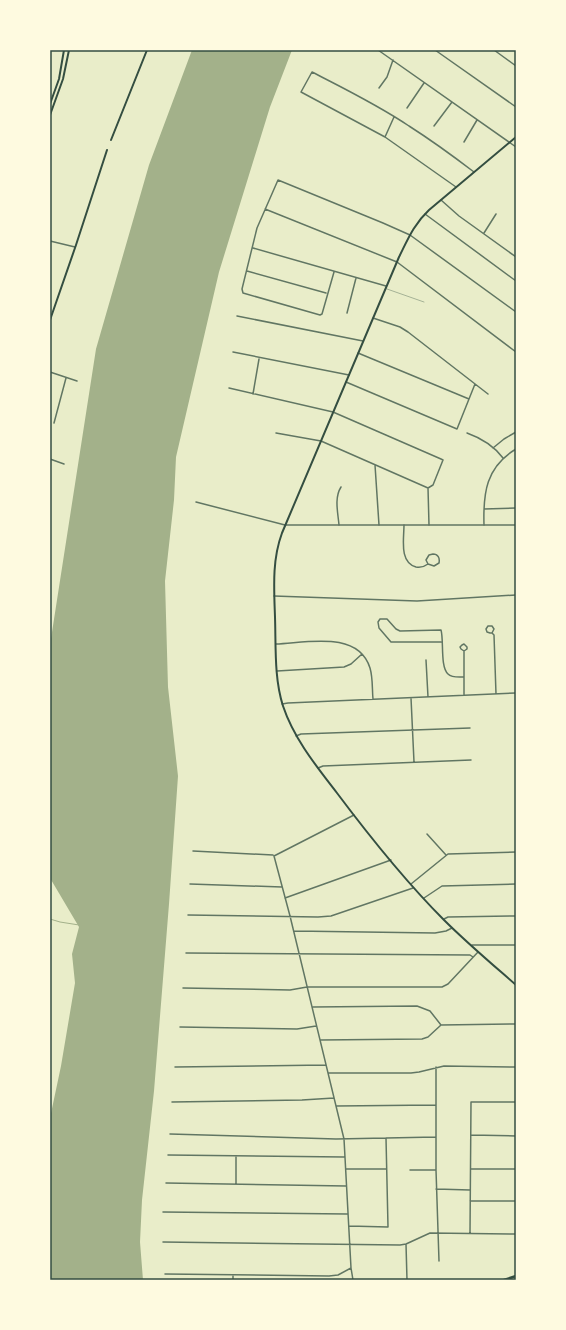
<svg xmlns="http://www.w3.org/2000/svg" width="566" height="1330" font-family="Barlow,sans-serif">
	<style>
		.water { fill: #a3b18a }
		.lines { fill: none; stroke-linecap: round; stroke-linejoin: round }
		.stream { stroke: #a3b18a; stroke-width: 1 }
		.service { stroke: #617663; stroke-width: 0.5 }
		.minor { stroke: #617663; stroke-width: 1.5 }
		.tertiary { stroke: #617663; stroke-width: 1.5 }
		.secondary { stroke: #344e41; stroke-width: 2 }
		.primary { stroke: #344e41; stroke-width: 2 }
		.motorway { stroke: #344e41; stroke-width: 2.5 }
		.neatline { fill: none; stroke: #344e41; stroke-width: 1.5 }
	</style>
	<rect width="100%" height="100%" fill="#e9edc9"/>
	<path class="water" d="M 192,50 L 292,50 L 270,107 L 219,272 L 176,457 L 174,500 L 165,581 L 168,687 L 178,776 L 169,904 L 154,1091 L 142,1200 L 140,1242 L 143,1280 L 50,1280 L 50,1118 L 61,1066 L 75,983 L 72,954 L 79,927 L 50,878 L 50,645 L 96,349 L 149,165 Z"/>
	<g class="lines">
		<path class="stream" d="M 50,919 L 60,922 L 79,925"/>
		<path class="service" d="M 387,289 L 424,302"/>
		<path class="minor" d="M 378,50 L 516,147
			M 435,50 L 516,107
			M 494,50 L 516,66
			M 379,88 L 387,77 L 393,60
			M 407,108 L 424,83
			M 434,126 L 452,102
			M 385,137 L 394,117
			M 464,142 L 477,120
			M 456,187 L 385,137 L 301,92 L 312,72 C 345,89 378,105 409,126 C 431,140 453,156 474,172
			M 441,200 L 459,216 L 516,257
			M 265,209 L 397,262 L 516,352
			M 425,214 L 516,281
			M 484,233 L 496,214
			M 50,241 L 75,247
			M 253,248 L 386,286
			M 247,271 L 326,293
			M 334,272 L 322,314 L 320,315 L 243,293 L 242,289 L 257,228 L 278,180 L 383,223 L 410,235 L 516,312
			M 347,313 L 356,278
			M 237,316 L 363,341
			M 373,318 L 400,327 L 408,332 L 488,394
			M 233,352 L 349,375
			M 358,353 L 469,399
			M 50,372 L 77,381
			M 346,382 L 457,429 L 475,384
			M 229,388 L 333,412 L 441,459 L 443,460 L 433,485 L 428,488 L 429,525
			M 253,394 L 259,359
			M 54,423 L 66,378
			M 276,433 L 321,441 L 428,488
			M 467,433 C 481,438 494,446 503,458
			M 493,448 L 504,439 L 516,432
			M 50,459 L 64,464
			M 375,465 L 379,525
			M 196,502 L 285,525
			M 484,509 L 516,508
			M 339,525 C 338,513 334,498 341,487
			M 404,525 C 404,539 399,562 416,567 C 421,568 424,567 428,564 L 434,566 L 439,563 C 440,558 438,554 433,554 L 429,555 L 426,560 L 428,564
			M 484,525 C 483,493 486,467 516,449
			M 274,596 L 417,601 L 516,595
			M 492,633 L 490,633 L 487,632 L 486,629 L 488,626 L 492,626 L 494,629 L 492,633 L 494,635 L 496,694
			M 441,642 L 391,642 L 379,628 L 378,622 L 380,619 L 387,619 L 396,629 L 400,631 L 441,630 C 444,640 440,667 448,674 C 452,678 459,677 464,677
			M 276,644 C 306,643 358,630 370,668 C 373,678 372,689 373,699
			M 464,651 L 461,649 L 460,647 L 462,645 L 464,644 L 467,647 L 467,649 L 464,651 L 464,695
			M 426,660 L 428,697
			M 277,671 L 344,667 L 351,664 L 362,654
			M 411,698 L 414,762
			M 282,704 L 288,703 L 516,693
			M 296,736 L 301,734 L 470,728
			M 318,768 L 323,766 L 471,760
			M 427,834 L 446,855
			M 193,851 L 273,855
			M 190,884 L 282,887
			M 411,884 L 448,854 L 516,852
			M 285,898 L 391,860
			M 424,898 L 442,886 L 516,884
			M 188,915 L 318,917 L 331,916 L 413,888
			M 444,919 L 448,917 L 516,916
			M 294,931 L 435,933 L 446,931 L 452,928
			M 472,945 L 516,945
			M 186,953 L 470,955 L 473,957
			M 183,988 L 290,990 L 307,987 L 442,987 L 448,984 L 478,952
			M 313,1007 L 417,1006 L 430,1011 L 441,1025
			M 441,1025 L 516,1024
			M 180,1027 L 297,1029 L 316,1026
			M 320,1040 L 422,1039 L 428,1037 L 441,1025
			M 175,1067 L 326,1065
			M 436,1067 L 436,1170 L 439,1261
			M 328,1073 L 411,1073 L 419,1072 L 444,1066 L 516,1067
			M 172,1102 L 302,1100 L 334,1098
			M 336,1106 L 436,1105
			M 170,1134 L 336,1139 L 436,1137
			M 471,1135 L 516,1136
			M 168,1155 L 344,1157
			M 346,1169 L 386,1169
			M 471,1169 L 516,1169
			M 410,1170 L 436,1170
			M 166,1183 L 346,1186
			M 236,1184 L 236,1156
			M 436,1189 L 470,1190
			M 470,1201 L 516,1201
			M 163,1212 L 347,1214
			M 349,1226 L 388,1227 L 386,1138
			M 470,1233 L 471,1102 L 516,1102
			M 163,1242 L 400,1245 L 406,1244 L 430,1233 L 516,1234
			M 406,1244 L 407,1280
			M 165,1274 L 329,1276 L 338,1275 L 351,1268
			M 233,1280 L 233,1275
			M 353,1280 L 351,1268 L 344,1139 L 290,916 L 274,856 L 354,815"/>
		<path class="tertiary" d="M 285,525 L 516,525"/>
		<path class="secondary" d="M 516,137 L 429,210 C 414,224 408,239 399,257 L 282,533 C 272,560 274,588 275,617 C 276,646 274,678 283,706 C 294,739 317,767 337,793 C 370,837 405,881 444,920 C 467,943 492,964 516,985
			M 111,140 L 147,50
			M 50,320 L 76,245 L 107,150"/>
		<path class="primary" d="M 50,104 L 59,79 L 64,50
			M 50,115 L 63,79 L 69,50"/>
		<path class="motorway" d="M 504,1280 L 516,1276"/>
	</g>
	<rect width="566" height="1330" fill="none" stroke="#fefae0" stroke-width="102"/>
	<rect x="51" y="51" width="464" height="1228" class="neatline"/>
</svg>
